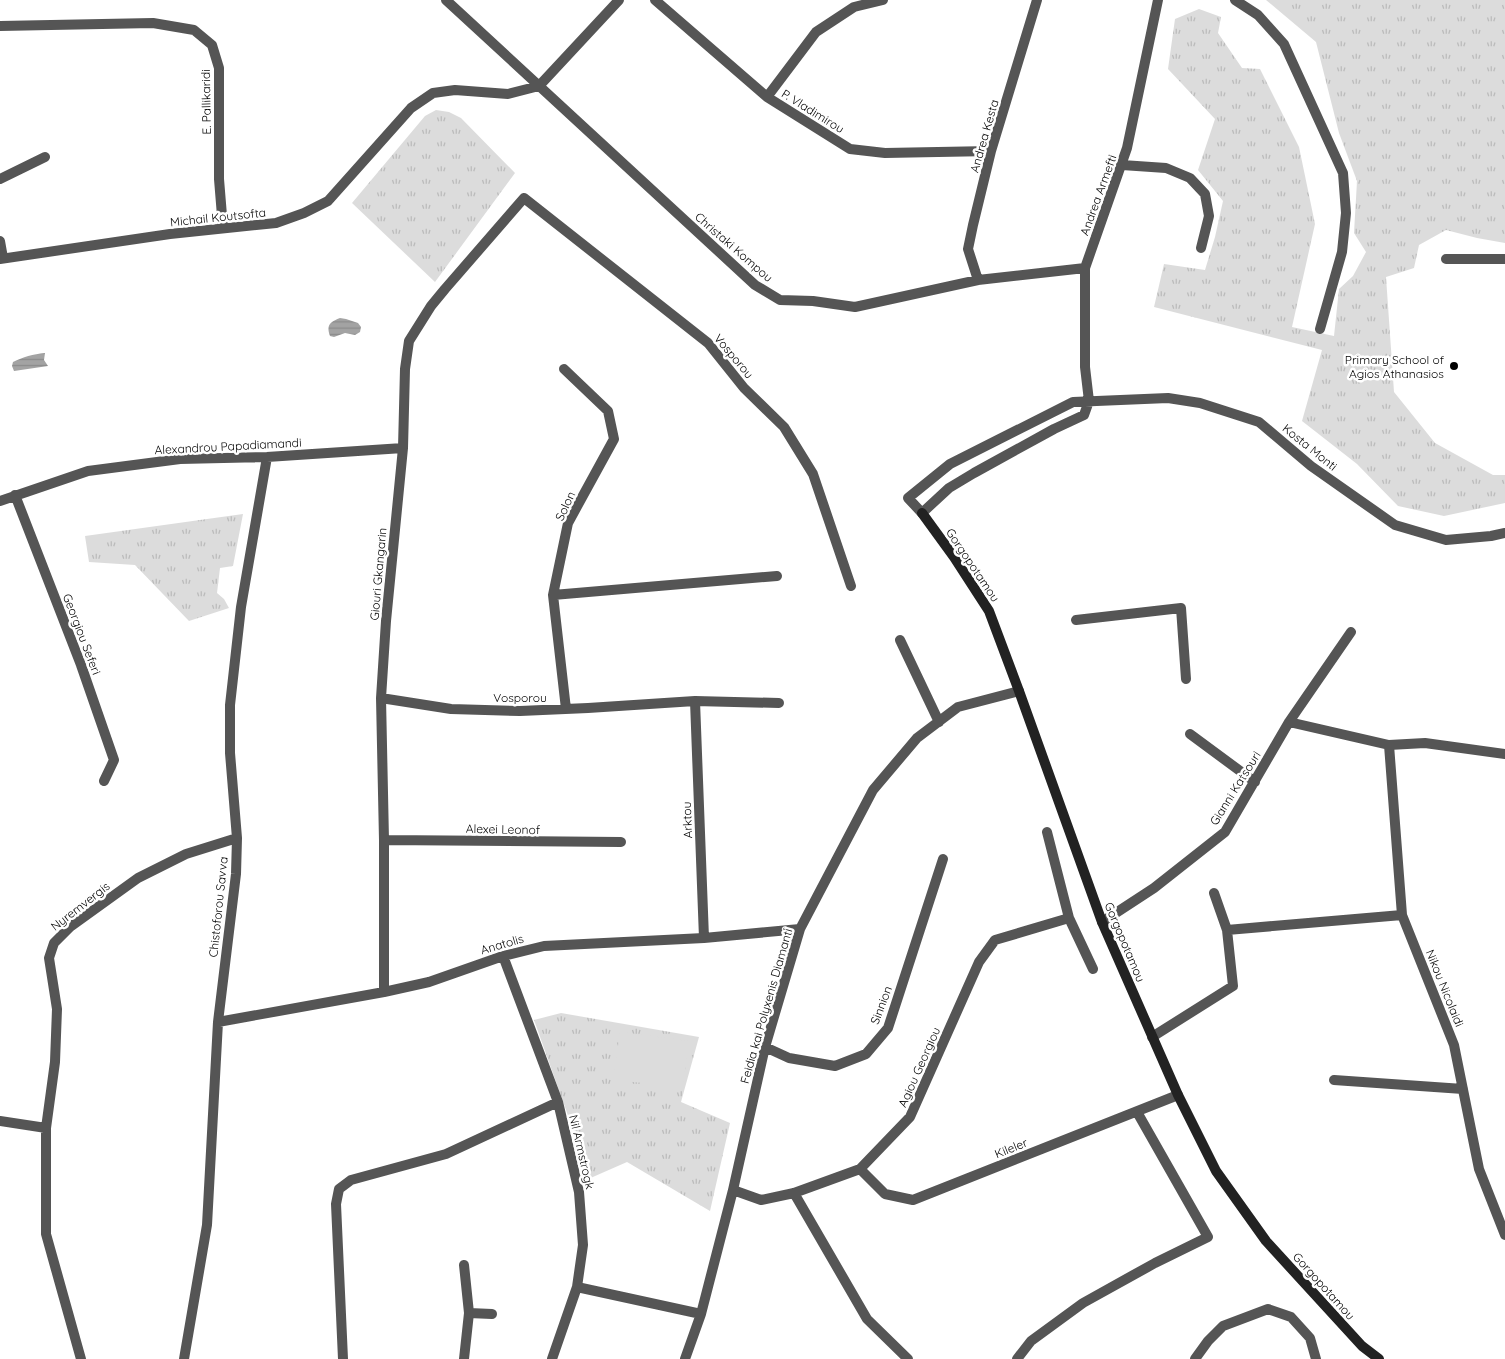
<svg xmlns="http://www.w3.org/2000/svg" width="1505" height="1359" font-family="Quicksand,sans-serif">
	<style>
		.grass { fill: url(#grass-tufts) }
		.pitch { fill: #dcdcdc }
		.water { fill: url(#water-rules) }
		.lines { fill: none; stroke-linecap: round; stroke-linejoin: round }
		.street { stroke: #555; stroke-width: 10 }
		.secondary { stroke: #222; stroke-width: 10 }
		.poi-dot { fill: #000; stroke: #fff; stroke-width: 2 }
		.labels { text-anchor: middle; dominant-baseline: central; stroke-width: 5; stroke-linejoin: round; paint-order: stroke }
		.street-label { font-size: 12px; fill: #000; stroke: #fff }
		.poi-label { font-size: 12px; fill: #000; stroke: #fff; text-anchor: end }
	</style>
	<defs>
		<pattern id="grass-tufts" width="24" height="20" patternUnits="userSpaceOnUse" patternTransform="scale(1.25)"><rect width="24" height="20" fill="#dcdcdc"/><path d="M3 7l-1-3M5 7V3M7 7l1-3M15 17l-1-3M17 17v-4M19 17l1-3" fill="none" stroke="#bbb"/></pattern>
		<pattern id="water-rules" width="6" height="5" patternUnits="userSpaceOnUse" patternTransform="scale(1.25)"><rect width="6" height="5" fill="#a3a3a3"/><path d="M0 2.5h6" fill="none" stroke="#8b8b8b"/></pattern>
	</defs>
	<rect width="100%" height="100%" fill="#fff"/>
	<path class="grass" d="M 1266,0 L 1505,0 L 1505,243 L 1477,238 L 1446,230 L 1419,245 L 1414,268 L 1386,277 L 1394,392 L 1435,443 L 1493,475 L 1505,475 L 1505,503 L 1444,516 L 1398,506 L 1357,464 L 1302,421 L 1322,350 L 1154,307 L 1164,264 L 1205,270 L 1215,237 L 1223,201 L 1198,170 L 1215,119 L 1168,69 L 1175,19 L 1199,9 L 1221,17 L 1218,33 L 1242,68 L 1260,69 L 1299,147 L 1315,224 L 1292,327 L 1334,336 L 1339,289 L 1353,276 L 1366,252 L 1354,233 L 1357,181 L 1339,133 L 1316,42 Z
		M 436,110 L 449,112 L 461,118 L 515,173 L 435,282 L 352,203 L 425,116 Z
		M 243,514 L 233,566 L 220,568 L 217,593 L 224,599 L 229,608 L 189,621 L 135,565 L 89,562 L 85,536 Z
		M 561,1013 L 699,1037 L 681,1102 L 730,1123 L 710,1211 L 627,1162 L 586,1180 L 571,1124 L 534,1020 Z"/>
	<path class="pitch" d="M 620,1032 L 689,1041 L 683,1087 L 613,1080 Z"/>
	<path class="water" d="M 340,318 L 346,319 L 358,323 L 361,327 L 360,332 L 355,335 L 345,333 L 334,337 L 330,336 C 326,325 330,322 340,318 Z
		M 45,353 L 44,360 L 48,366 L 14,371 L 12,366 L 13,362 C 23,357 33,354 45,353 Z"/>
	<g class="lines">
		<path class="street" d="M 446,0 L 755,285 L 780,300 L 813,301 L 855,307 L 978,280 L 1085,268
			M 655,0 L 767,97 L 850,149 L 885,153 L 991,151
			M 1158,0 L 1127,148 L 1085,268 L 1085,367 L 1089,401 L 1084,415 L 1054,429 L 974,473 L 949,488 L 922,513 L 908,498 L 950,464 L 1073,402 L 1168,398 L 1200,403 L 1259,422 L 1311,466 L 1395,525 L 1446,540 L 1491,536 L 1505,533
			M 1235,0 L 1258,15 L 1284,44 L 1343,173 L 1346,213 L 1342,252 L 1320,329
			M 0,26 L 153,23 L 194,30 L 212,45 L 219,68 L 219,179 L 223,228
			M 767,97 L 816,32 L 854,7 L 883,0
			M 1122,165 L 1166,168 L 1190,178 L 1205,194 L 1209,216 L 1201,248
			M 0,179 L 45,157
			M 0,241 L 3,258
			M 0,259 L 170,234 L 276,223 L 304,213 L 328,201 L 411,108 L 433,93 L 455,90 L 508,94 L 539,86 L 619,0
			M 1446,259 L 1505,259
			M 978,280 L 968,249 L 973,225 L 991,151 L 1037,0
			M 564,369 L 608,411 L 614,439 L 568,523 L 553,595 L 566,709
			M 15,495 L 81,665 L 114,760 L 104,781
			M 0,501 L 88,471 L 180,459 L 267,457 L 403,448
			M 553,595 L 777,576
			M 1076,620 L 1181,608 L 1186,679
			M 900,640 L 939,722
			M 381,698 L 451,709 L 520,711 L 588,708 L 695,701 L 779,703
			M 695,701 L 704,938
			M 1289,722 L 1389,745 L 1425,743 L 1505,754
			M 1190,734 L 1255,782
			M 1389,745 L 1402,915 L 1454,1045 L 1479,1169 L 1505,1235
			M 1047,832 L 1069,918 L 1093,969
			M 384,840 L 621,842
			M 1102,922 L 1154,888 L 1225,832 L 1289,722 L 1351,632
			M 1227,930 L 1402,915
			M 503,956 L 558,1102 L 579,1192 L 583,1245 L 577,1287 L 552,1359
			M 384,992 L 384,840 L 381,698 L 386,621 L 403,448 L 405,369 L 409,341 L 431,306 L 445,289 L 524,198 L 708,343 L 744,388 L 784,427 L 813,474 L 851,586
			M 218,1022 L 384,992 L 429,982 L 503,956 L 544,946 L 704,938 L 800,929
			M 1152,1037 L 1233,986 L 1227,930 L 1214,893
			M 765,1047 L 789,1058 L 835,1066 L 866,1054 L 888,1028 L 943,859
			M 1334,1080 L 1463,1089
			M 0,1121 L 46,1128
			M 860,1169 L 885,1194 L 913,1200 L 1178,1095
			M 733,1190 L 761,1200 L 794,1193 L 860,1169 L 910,1117 L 979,962 L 995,940 L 1069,918
			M 794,1193 L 867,1319 L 908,1359
			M 577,1287 L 701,1314
			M 469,1313 L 492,1314
			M 81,1359 L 46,1234 L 46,1128 L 55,1062 L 57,1009 L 49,958 L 54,943 L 70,927 L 138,878 L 186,854 L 237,838
			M 184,1359 L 207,1225 L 218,1022 L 236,874 L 237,838 L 230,753 L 230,705 L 241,607 L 267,457
			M 343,1359 L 336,1204 L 339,1189 L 351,1180 L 446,1154 L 558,1102
			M 464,1359 L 469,1313 L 464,1265
			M 685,1359 L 701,1314 L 733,1190 L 765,1047 L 800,929 L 873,790 L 917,738 L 958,707 L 1019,691
			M 1017,1359 L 1031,1341 L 1083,1303 L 1155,1263 L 1208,1237 L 1137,1112
			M 1195,1359 L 1208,1341 L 1223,1326 L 1268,1309 L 1291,1317 L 1310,1338 L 1316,1359"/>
		<path class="secondary" d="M 922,513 L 954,557 L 989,611 L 1019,691 L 1102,922 L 1178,1095 L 1216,1171 L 1266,1241 L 1362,1346 L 1379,1359"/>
	</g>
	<circle class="poi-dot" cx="1454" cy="366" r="5"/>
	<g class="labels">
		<g class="street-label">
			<text transform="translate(206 102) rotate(-91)">E. Pallikaridi</text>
			<text transform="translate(813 111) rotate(32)">P. Vladimirou</text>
			<text transform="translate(984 136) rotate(-74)">Andrea Kesta</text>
			<text transform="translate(1098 195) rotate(-70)">Andrea Armefti</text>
			<text transform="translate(218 217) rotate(-6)">Michail Koutsofta</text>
			<text transform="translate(734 247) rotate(41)">Christaki Kompou</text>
			<text transform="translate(734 356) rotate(50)">Vosporou</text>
			<text transform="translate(228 446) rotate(-3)">Alexandrou Papadiamandi</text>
			<text transform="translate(1310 447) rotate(39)">Kosta Monti</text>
			<text transform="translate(565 506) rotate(-65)">Solon</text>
			<text transform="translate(973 565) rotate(56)">Gorgopotamou</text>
			<text transform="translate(378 574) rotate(-85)">Giouri Gkangarin</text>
			<text transform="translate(82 634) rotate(69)">Georgiou Seferi</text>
			<text x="520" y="697">Vosporou</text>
			<text transform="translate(1235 788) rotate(-58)">Gianni Katsouri</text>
			<text transform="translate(687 820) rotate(-92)">Arktou</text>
			<text transform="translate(503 829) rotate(1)">Alexei Leonof</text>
			<text transform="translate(80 906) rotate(-38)">Nyremvergis</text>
			<text transform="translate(218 907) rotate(-84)">Chistoforou Savva</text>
			<text transform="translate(1125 942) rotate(67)">Gorgopotamou</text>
			<text transform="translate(502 944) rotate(-16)">Anatolis</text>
			<text transform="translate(1445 988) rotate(68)">Nikou Nicolaidi</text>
			<text transform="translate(881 1005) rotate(-69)">Sinnion</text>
			<text transform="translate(766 1006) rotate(-74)">Feidia kai Polyxenis Diamanti</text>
			<text transform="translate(919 1067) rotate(-66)">Agiou Georgiou</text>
			<text transform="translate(1011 1148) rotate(-22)">Kileler</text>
			<text transform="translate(582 1152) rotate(77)">Nil Armstrogk</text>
			<text transform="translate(1324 1286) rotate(48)">Gorgopotamou</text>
		</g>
		<g class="poi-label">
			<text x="1444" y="359">Primary School of<tspan x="1444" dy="14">Agios Athanasios</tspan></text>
		</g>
	</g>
</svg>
